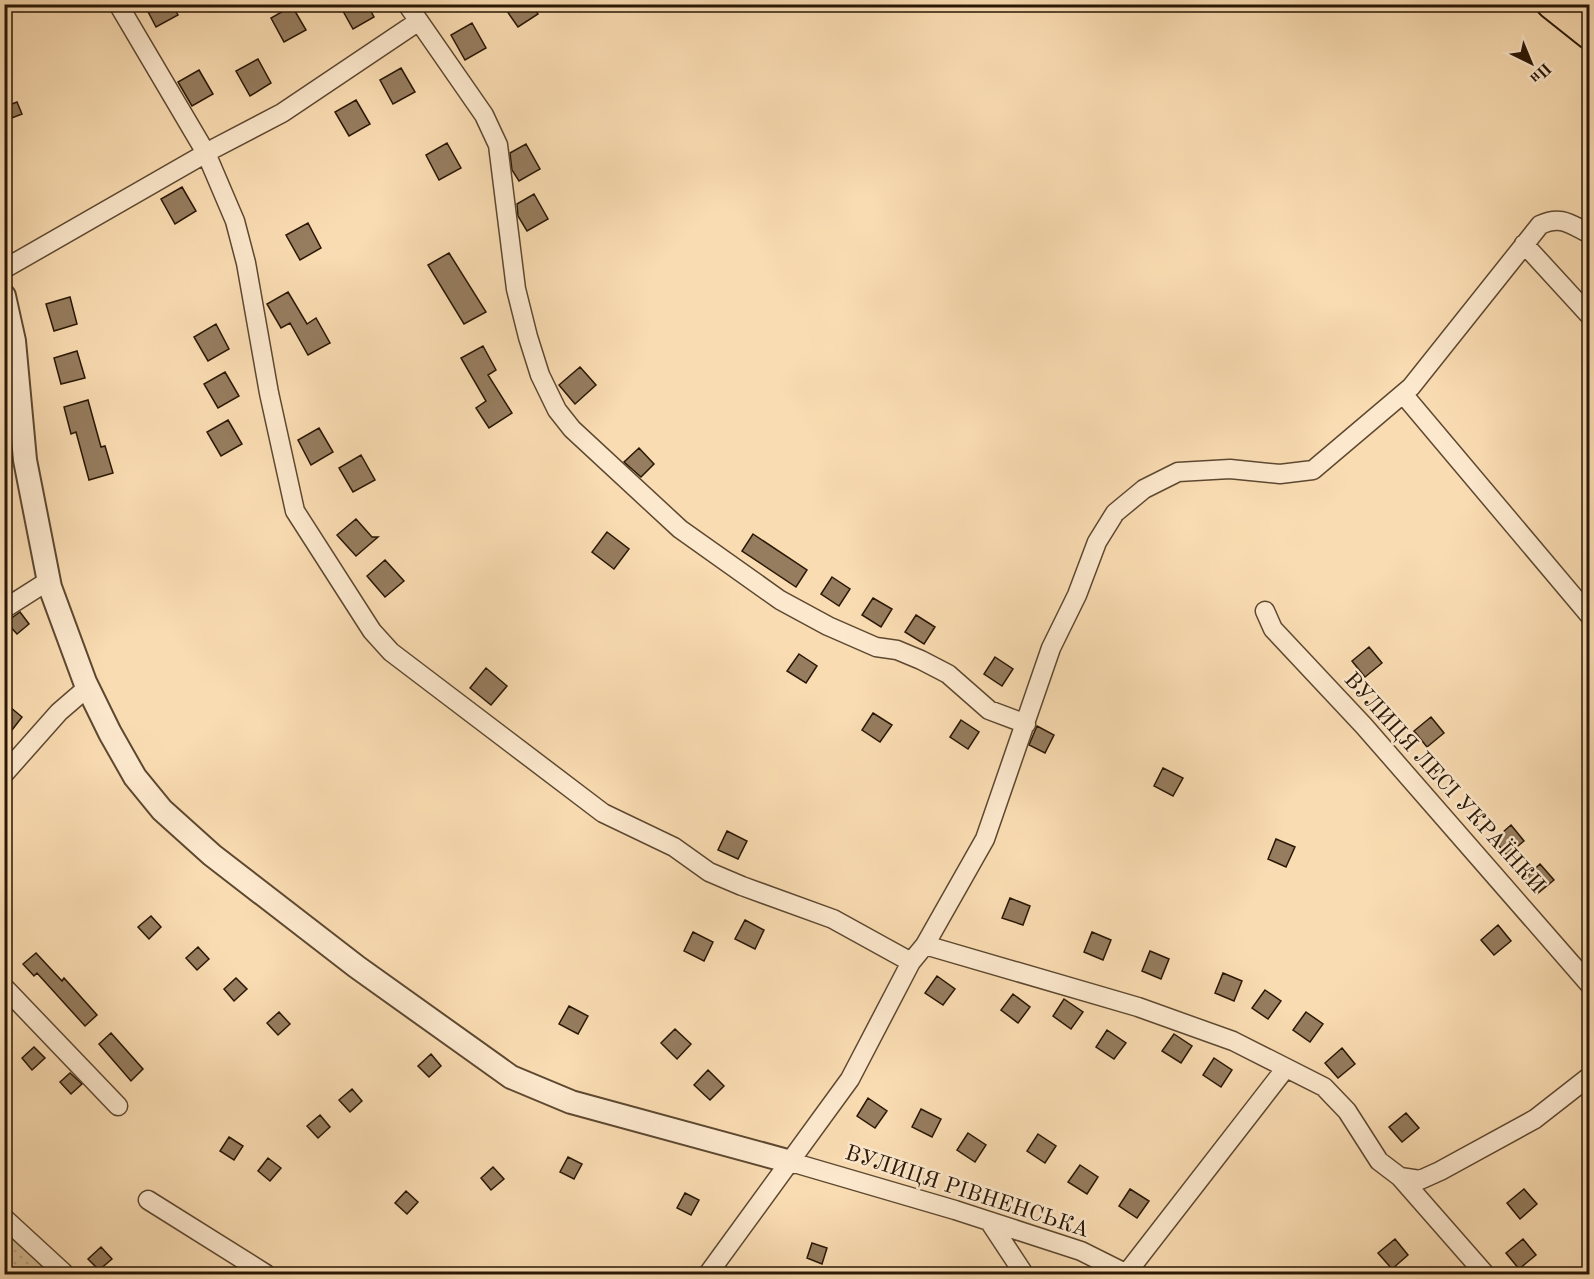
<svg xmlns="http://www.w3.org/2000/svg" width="1594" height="1279" font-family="'Old Standard TT',serif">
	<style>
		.garden { fill: url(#garden-dots); stroke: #80694d; stroke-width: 1.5 }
		.building { fill: #967d5f; stroke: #291705; stroke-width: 1.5 }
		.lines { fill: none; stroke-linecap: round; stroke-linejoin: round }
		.minor-casing { stroke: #5d4830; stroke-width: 21 }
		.tertiary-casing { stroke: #5d4830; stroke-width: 26 }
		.primary-casing { stroke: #291705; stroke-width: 32 }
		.minor { stroke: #fce8cd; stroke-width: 18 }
		.tertiary { stroke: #fce8cd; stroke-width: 22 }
		.primary { stroke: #fadcb2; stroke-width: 28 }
		.labels { text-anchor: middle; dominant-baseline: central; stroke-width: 5; stroke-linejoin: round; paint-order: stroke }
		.street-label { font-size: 22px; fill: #291705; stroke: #fce8cd }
	</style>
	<defs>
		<pattern id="garden-dots" width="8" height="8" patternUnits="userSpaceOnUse" patternTransform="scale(1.5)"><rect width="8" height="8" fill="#d6bb95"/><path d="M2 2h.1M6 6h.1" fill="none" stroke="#b8a07f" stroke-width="1.8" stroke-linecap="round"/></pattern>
	</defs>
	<rect width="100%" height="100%" fill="#fadcb2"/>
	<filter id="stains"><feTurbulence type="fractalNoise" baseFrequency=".00333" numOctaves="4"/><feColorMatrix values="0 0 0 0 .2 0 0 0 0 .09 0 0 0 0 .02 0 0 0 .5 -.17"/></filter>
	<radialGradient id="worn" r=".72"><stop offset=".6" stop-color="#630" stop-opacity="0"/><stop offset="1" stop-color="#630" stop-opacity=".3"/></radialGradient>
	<path class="garden" d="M 4,1218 L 65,1274 L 5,1274 Z"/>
	<path class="building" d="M 144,4 L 172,4 L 178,15 L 156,27 Z
		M 339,4 L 367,4 L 374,17 L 353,29 Z
		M 502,4 L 532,4 L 538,14 L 518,27 Z
		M 292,6 L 306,30 L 284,42 L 271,18 Z
		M 472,23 L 486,48 L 465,60 L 451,35 Z
		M 258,59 L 271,83 L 250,96 L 236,71 Z
		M 401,68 L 415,92 L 393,104 L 380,80 Z
		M 199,70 L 213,94 L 192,106 L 178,82 Z
		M 356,100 L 370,124 L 349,136 L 335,112 Z
		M 17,102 L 22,114 L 4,121 L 4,107 Z
		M 447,143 L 461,168 L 439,180 L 426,155 Z
		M 526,144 L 540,169 L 519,181 L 512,170 L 510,153 Z
		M 182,187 L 196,211 L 175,224 L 161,199 Z
		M 534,194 L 548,219 L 527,231 L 518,216 L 517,204 Z
		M 308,223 L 321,248 L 300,260 L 286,235 Z
		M 449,253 L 486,312 L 464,324 L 428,265 Z
		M 288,292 L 307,324 L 316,318 L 330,343 L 308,355 L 290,323 L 281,328 L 267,304 Z
		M 70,297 L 77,324 L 54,331 L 46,304 Z
		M 216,324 L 229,349 L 208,361 L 194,337 Z
		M 483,346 L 496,370 L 488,375 L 512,413 L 489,428 L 476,408 L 486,401 L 461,358 Z
		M 77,351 L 85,378 L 61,384 L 54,358 Z
		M 580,367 L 596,385 L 575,404 L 559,385 Z
		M 225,372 L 239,396 L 218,408 L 204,384 Z
		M 88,400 L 101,447 L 105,446 L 113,473 L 89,480 L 76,432 L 71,434 L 64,407 Z
		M 228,420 L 242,444 L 221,456 L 207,432 Z
		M 319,428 L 333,452 L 311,465 L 298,440 Z
		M 639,448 L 654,464 L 641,477 L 624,462 Z
		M 361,455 L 375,480 L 353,492 L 339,468 Z
		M 356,519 L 372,537 L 378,537 L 356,556 L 337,535 Z
		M 607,532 L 629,549 L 614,569 L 592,552 Z
		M 753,534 L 807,570 L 796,587 L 742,551 Z
		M 385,560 L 404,581 L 385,597 L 367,576 Z
		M 832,577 L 850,589 L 839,606 L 821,594 Z
		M 873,598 L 892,609 L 881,627 L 862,615 Z
		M 20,612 L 29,624 L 17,634 L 6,622 Z
		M 916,615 L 935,627 L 924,644 L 905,632 Z
		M 1369,647 L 1382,663 L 1365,677 L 1352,661 Z
		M 799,654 L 817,666 L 806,683 L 787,671 Z
		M 995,657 L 1013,669 L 1002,686 L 984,674 Z
		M 486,668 L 507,686 L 491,705 L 470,688 Z
		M 10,707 L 22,717 L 12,730 L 4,724 L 4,714 Z
		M 873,713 L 892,725 L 880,742 L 862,730 Z
		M 1431,717 L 1444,733 L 1427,747 L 1414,731 Z
		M 961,720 L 979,732 L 968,749 L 950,737 Z
		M 1037,726 L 1054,735 L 1045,753 L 1029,745 Z
		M 1163,768 L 1183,778 L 1173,796 L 1154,786 Z
		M 1511,825 L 1524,841 L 1507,855 L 1494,840 Z
		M 727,831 L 747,841 L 738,859 L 718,850 Z
		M 1276,839 L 1295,847 L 1286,867 L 1268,859 Z
		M 1540,864 L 1554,880 L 1537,894 L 1524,879 Z
		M 1010,898 L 1030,906 L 1023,925 L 1002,918 Z
		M 151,916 L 161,927 L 149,939 L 138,927 Z
		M 745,920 L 764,930 L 755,949 L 735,939 Z
		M 1498,925 L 1511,941 L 1494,955 L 1481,940 Z
		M 693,932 L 713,942 L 704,961 L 684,951 Z
		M 1092,932 L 1111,940 L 1103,960 L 1084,952 Z
		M 198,947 L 209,959 L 197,970 L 186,958 Z
		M 1150,951 L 1169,959 L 1161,979 L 1142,971 Z
		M 36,953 L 62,981 L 64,978 L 97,1015 L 85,1026 L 37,973 L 34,976 L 23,964 Z
		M 1223,973 L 1242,981 L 1234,1001 L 1215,993 Z
		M 937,976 L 955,989 L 943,1005 L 925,993 Z
		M 236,978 L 247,989 L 234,1001 L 224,989 Z
		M 1265,990 L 1281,1001 L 1268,1019 L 1252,1008 Z
		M 1013,994 L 1030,1007 L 1018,1023 L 1001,1010 Z
		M 1064,999 L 1083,1012 L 1071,1029 L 1053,1016 Z
		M 569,1006 L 588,1016 L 578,1034 L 559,1024 Z
		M 279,1012 L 290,1024 L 278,1035 L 267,1023 Z
		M 1306,1012 L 1323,1024 L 1310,1042 L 1293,1030 Z
		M 675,1029 L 691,1044 L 677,1059 L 661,1043 Z
		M 1107,1030 L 1126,1043 L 1114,1059 L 1096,1047 Z
		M 111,1033 L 143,1069 L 131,1081 L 99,1044 Z
		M 1174,1034 L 1192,1046 L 1181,1063 L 1162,1051 Z
		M 34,1047 L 45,1058 L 32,1070 L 22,1058 Z
		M 1342,1048 L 1355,1064 L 1338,1078 L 1325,1063 Z
		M 431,1054 L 441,1066 L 429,1077 L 418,1066 Z
		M 1214,1058 L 1232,1070 L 1221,1087 L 1203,1075 Z
		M 708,1070 L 724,1086 L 710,1100 L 694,1085 Z
		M 70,1073 L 82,1084 L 71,1094 L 60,1082 Z
		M 352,1089 L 362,1101 L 350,1112 L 339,1100 Z
		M 868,1098 L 887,1111 L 875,1128 L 857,1116 Z
		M 921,1109 L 941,1119 L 932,1137 L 912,1127 Z
		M 1406,1113 L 1419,1128 L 1402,1142 L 1389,1127 Z
		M 320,1115 L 330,1127 L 318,1138 L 307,1126 Z
		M 968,1133 L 986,1145 L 975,1162 L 957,1150 Z
		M 1038,1134 L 1056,1146 L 1045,1163 L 1027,1151 Z
		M 229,1137 L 243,1146 L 234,1160 L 220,1151 Z
		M 568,1157 L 582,1164 L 574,1179 L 560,1172 Z
		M 268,1158 L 281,1168 L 270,1181 L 258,1171 Z
		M 1080,1165 L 1098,1177 L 1087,1194 L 1068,1182 Z
		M 493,1167 L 504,1179 L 491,1190 L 481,1178 Z
		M 1130,1189 L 1149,1201 L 1137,1218 L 1119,1206 Z
		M 1524,1189 L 1537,1204 L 1520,1219 L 1507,1203 Z
		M 406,1191 L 418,1202 L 407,1214 L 395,1203 Z
		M 685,1193 L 699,1200 L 691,1215 L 677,1208 Z
		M 1395,1239 L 1408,1255 L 1392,1269 L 1378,1253 Z
		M 1523,1239 L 1536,1255 L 1519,1269 L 1506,1253 Z
		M 812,1243 L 827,1248 L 822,1264 L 807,1258 Z
		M 101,1247 L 112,1259 L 99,1270 L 88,1259 Z"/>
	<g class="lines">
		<g class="minor-casing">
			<path id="minor" d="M 118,4 L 206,153 L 235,221 L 246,263 L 269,393 L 295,511 L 372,631 L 391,652 L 603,813 L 674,847 L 709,872 L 742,886 L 833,919 L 911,962 L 850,1079 L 708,1274
				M 407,4 L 484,115 L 498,145 L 516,289 L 528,337 L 540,375 L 557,410 L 572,429 L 680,529 L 780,600 L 828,626 L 876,647 L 897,650 L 921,660 L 948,674 L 989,710 L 1026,724
				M 1524,244 L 1590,316
				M 4,269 L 215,148 L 282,113 L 419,21
				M 1403,394 L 1590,616
				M 4,416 L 21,416
				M 4,609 L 48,581
				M 1265,611 L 1273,629 L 1364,726 L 1590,985
				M 4,774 L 59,712 L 88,687
				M 925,945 L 1138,1007 L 1233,1041 L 1324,1087 L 1347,1111 L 1379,1161 L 1400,1177 L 1420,1180 L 1440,1171 L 1535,1119 L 1590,1076
				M 911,962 L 925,945 L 985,839 L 1051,648 L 1077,595 L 1097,542 L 1115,513 L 1144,489 L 1178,472 L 1230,469 L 1280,474 L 1313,470 L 1411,387 L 1540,225 C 1561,215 1570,224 1590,234
				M 4,987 L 118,1106
				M 791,1162 L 955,1210 L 1081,1251 L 1127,1274
				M 1400,1177 L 1485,1274
				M 148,1200 L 266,1274
				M 4,1218 L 65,1274
				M 989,1221 L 1024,1274
				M 1126,1274 L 1285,1069"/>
		</g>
		<g class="tertiary-casing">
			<path id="tertiary" d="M 4,296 L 14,341 L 25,460 L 50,587 L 85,682 L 110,733 L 135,777 L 162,810 L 212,855 L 357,967 L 511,1077 L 571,1102 L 791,1162"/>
		</g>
		<g class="primary-casing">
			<path id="primary" d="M 1551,4 L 1590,35"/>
		</g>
		<use href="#minor" class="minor"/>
		<use href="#tertiary" class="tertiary"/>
		<use href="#primary" class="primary"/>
	</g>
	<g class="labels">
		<g class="street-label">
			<text transform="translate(1444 783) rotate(48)">ВУЛИЦЯ ЛЕСІ УКРАЇНКИ</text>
			<text transform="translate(967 1192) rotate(18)">ВУЛИЦЯ РІВНЕНСЬКА</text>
		</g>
	</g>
	<rect width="1594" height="1279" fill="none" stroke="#fadcb2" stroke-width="24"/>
	<rect x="6" y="6" width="1582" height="1267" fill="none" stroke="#291705" stroke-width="3"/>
	<rect x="12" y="12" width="1570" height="1255" fill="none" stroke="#291705" stroke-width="1.5"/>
	<g transform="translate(1531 63) rotate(137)" stroke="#fce8cd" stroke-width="4.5" paint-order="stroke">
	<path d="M0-4.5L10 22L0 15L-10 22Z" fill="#291705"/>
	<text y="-9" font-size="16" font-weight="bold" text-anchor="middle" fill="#291705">Пн</text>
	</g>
	<rect width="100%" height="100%" filter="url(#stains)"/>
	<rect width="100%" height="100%" fill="url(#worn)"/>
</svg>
